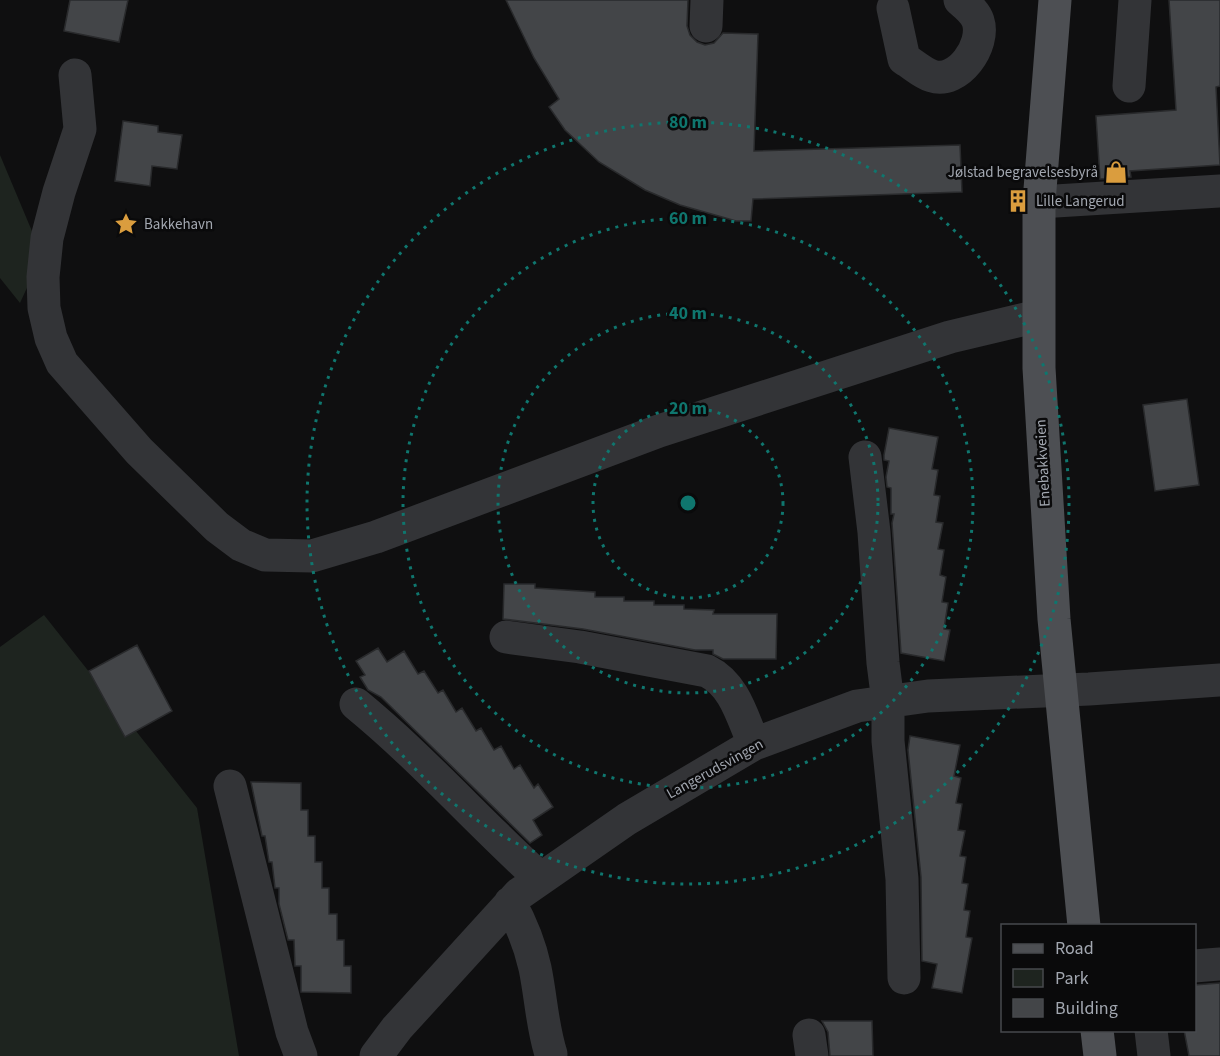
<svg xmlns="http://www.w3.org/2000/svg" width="1220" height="1056" font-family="'Source Sans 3',sans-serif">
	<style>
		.green { fill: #1e241f }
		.building { fill: #434548; stroke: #292a2c; stroke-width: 1.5 }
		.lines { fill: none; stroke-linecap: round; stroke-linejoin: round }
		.minor { stroke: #333437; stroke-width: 33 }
		.major { stroke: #4d4f53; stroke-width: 33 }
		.ring { fill: none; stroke: #0f766e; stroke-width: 3; stroke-dasharray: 3 6 }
		.labels { text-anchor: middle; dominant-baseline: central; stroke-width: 5; stroke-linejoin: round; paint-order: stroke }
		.poi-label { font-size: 15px; fill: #a2a7b0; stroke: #0a0a0b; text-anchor: start }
		.street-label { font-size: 15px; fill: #a2a7b0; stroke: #0a0a0b }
		.centre { fill: #0f766e; stroke: #0a0a0b; stroke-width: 3 }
		.ring-label { font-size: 18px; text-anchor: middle; font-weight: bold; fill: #0f766e; stroke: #0a0a0b; stroke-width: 5; stroke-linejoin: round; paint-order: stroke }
	</style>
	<rect width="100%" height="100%" fill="#0f0f10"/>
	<path class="green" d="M 0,155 L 42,255 L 20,303 L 0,278 Z
		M 44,615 L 197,808 L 239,1056 L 0,1056 L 0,647 Z"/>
	<path class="building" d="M 70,0 L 128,0 L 119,42 L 64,31 Z
		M 506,0 L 688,0 L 687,26 L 690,35 L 697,42 L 705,45 L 714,43 L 723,33 L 758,34 L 754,151 L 960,145 L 962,192 L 753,199 L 751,221 L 736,221 L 680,205 L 645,190 L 599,162 L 565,130 L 549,107 L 559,99 L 534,58 Z
		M 1169,0 L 1220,0 L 1220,86 L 1216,87 L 1220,165 L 1130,171 L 1131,177 L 1100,179 L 1096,116 L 1176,110 Z
		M 123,121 L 158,126 L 158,132 L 182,135 L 177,169 L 152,166 L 150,186 L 115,181 Z
		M 1187,399 L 1199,485 L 1155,491 L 1143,405 Z
		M 889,428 L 938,437 L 932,469 L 938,470 L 934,495 L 940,496 L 936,522 L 943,523 L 938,549 L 944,550 L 940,575 L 946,577 L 942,602 L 948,603 L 944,629 L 950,630 L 944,661 L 901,653 L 892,523 L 894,514 L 891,514 L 891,488 L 887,487 L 886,477 L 889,461 L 884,460 L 884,455 Z
		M 504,584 L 535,584 L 535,588 L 595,592 L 595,597 L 624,597 L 624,601 L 654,601 L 654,605 L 684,605 L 684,609 L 714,610 L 713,614 L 777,614 L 776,659 L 723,659 L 713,654 L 713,650 L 695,650 L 583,629 L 503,619 Z
		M 137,645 L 172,711 L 125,737 L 89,671 Z
		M 378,648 L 387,662 L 404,651 L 418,674 L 424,671 L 438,693 L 443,690 L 456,712 L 462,708 L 476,731 L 481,728 L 494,750 L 501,746 L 514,769 L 520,765 L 534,788 L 538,784 L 553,807 L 533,820 L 542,835 L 530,843 L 381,697 L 368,690 L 360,677 L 365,675 L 356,661 Z
		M 910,736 L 960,745 L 954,776 L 961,778 L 956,803 L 962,804 L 958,830 L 965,831 L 960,856 L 966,857 L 962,883 L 968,884 L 964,910 L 970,911 L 966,937 L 972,938 L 962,993 L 932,988 L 937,964 L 922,961 L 921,877 L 908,750 Z
		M 251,782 L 301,783 L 301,810 L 308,810 L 308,836 L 315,836 L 315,862 L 322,862 L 322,888 L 329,888 L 329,914 L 337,914 L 337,940 L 344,940 L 344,966 L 351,966 L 351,993 L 301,992 L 301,966 L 295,966 L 294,940 L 288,940 L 279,904 L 279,888 L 275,888 L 272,862 L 269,862 L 265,836 L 262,836 Z
		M 1220,983 L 1220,1056 L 1189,1056 L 1184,1030 L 1194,1030 L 1194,985 Z
		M 822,1021 L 872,1021 L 873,1056 L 830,1056 L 828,1032 Z"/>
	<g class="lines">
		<path class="minor" d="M 893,8 L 904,59 C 913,64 922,73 932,76 C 958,85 986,45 978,21 C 975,12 967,6 960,0
			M 706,26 L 707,0
			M 75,75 L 80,129 L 59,192 L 47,238 L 43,277 L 44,308 L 51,338 L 62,363 L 139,451 L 217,527 L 241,545 L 265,555 L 312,556 L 376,537 L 659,431 L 950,337 L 1038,316
			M 1129,86 L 1135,0
			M 1039,202 L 1220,191
			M 865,457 L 874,532 L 883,663 L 888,702 L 888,741 L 902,879 L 904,978
			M 506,637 L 580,647 L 707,671 C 735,685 742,717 754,744
			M 356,704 C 422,758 477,821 540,878
			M 230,786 L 292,1032 L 301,1056
			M 510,903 C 521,923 530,945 535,968 C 541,997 542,1026 551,1054
			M 1194,966 L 1220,964
			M 1151,1030 L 1154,1056
			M 809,1035 L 812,1056
			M 376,1056 L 397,1028 L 519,894 L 627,819 L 754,744 L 857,706 L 928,696 L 1089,689 L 1220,680"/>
		<path class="major" d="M 1055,0 L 1039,202 L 1039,368 L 1054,619 L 1084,926
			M 1097,1030 L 1100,1056"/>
	</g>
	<g class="ring">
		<circle cx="688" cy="503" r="95"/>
		<circle cx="688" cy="503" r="190"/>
		<circle cx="688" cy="503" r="285"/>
		<circle cx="688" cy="503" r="381"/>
	</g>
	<defs>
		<g id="shop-bare" transform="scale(1.8)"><path d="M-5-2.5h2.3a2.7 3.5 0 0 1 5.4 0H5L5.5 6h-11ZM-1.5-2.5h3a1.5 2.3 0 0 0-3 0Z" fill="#da9d3e" stroke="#0a0a0b" stroke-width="2.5" paint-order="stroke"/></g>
		<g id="building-bare" transform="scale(1.8)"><path d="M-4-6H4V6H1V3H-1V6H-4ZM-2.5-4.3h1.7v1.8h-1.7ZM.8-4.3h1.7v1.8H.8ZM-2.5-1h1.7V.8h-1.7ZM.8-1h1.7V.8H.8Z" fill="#da9d3e" stroke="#0a0a0b" stroke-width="2.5" paint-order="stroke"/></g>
		<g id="sight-bare" transform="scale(1.8)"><path d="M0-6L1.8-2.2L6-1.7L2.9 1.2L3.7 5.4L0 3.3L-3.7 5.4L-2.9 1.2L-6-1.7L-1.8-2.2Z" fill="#da9d3e" stroke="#0a0a0b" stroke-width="2.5" paint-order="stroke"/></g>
	</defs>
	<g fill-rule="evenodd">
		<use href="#shop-bare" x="1116" y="172"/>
		<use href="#building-bare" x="1018" y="201"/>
		<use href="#sight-bare" x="126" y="224"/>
	</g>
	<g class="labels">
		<g class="poi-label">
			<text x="1098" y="172" text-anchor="end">Jølstad begravelsesbyrå</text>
			<text x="1036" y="201">Lille Langerud</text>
			<text x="144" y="224">Bakkehavn</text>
		</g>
		<g class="street-label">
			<text transform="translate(1043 463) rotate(-93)">Enebakkveien</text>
			<text transform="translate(715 769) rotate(-29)">Langerudsvingen</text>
		</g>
	</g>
	<circle cx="688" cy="503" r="9" class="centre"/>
	<g class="ring-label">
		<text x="688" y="128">80 m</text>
		<text x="688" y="224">60 m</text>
		<text x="688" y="319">40 m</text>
		<text x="688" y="414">20 m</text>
	</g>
	<rect x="1001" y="924" width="195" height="108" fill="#0a0a0b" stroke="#47494d" stroke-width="1.5"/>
	<rect x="1013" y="944" width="30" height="9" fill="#4d4f53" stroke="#47494d" stroke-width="1.5"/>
	<text x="1055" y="954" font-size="18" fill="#a2a7b0">Road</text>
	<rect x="1013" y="969" width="30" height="18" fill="#1e241f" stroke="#47494d" stroke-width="1.5"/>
	<text x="1055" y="984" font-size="18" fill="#a2a7b0">Park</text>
	<rect x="1013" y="999" width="30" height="18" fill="#434548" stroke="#47494d" stroke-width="1.5"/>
	<text x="1055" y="1014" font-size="18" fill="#a2a7b0">Building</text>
</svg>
